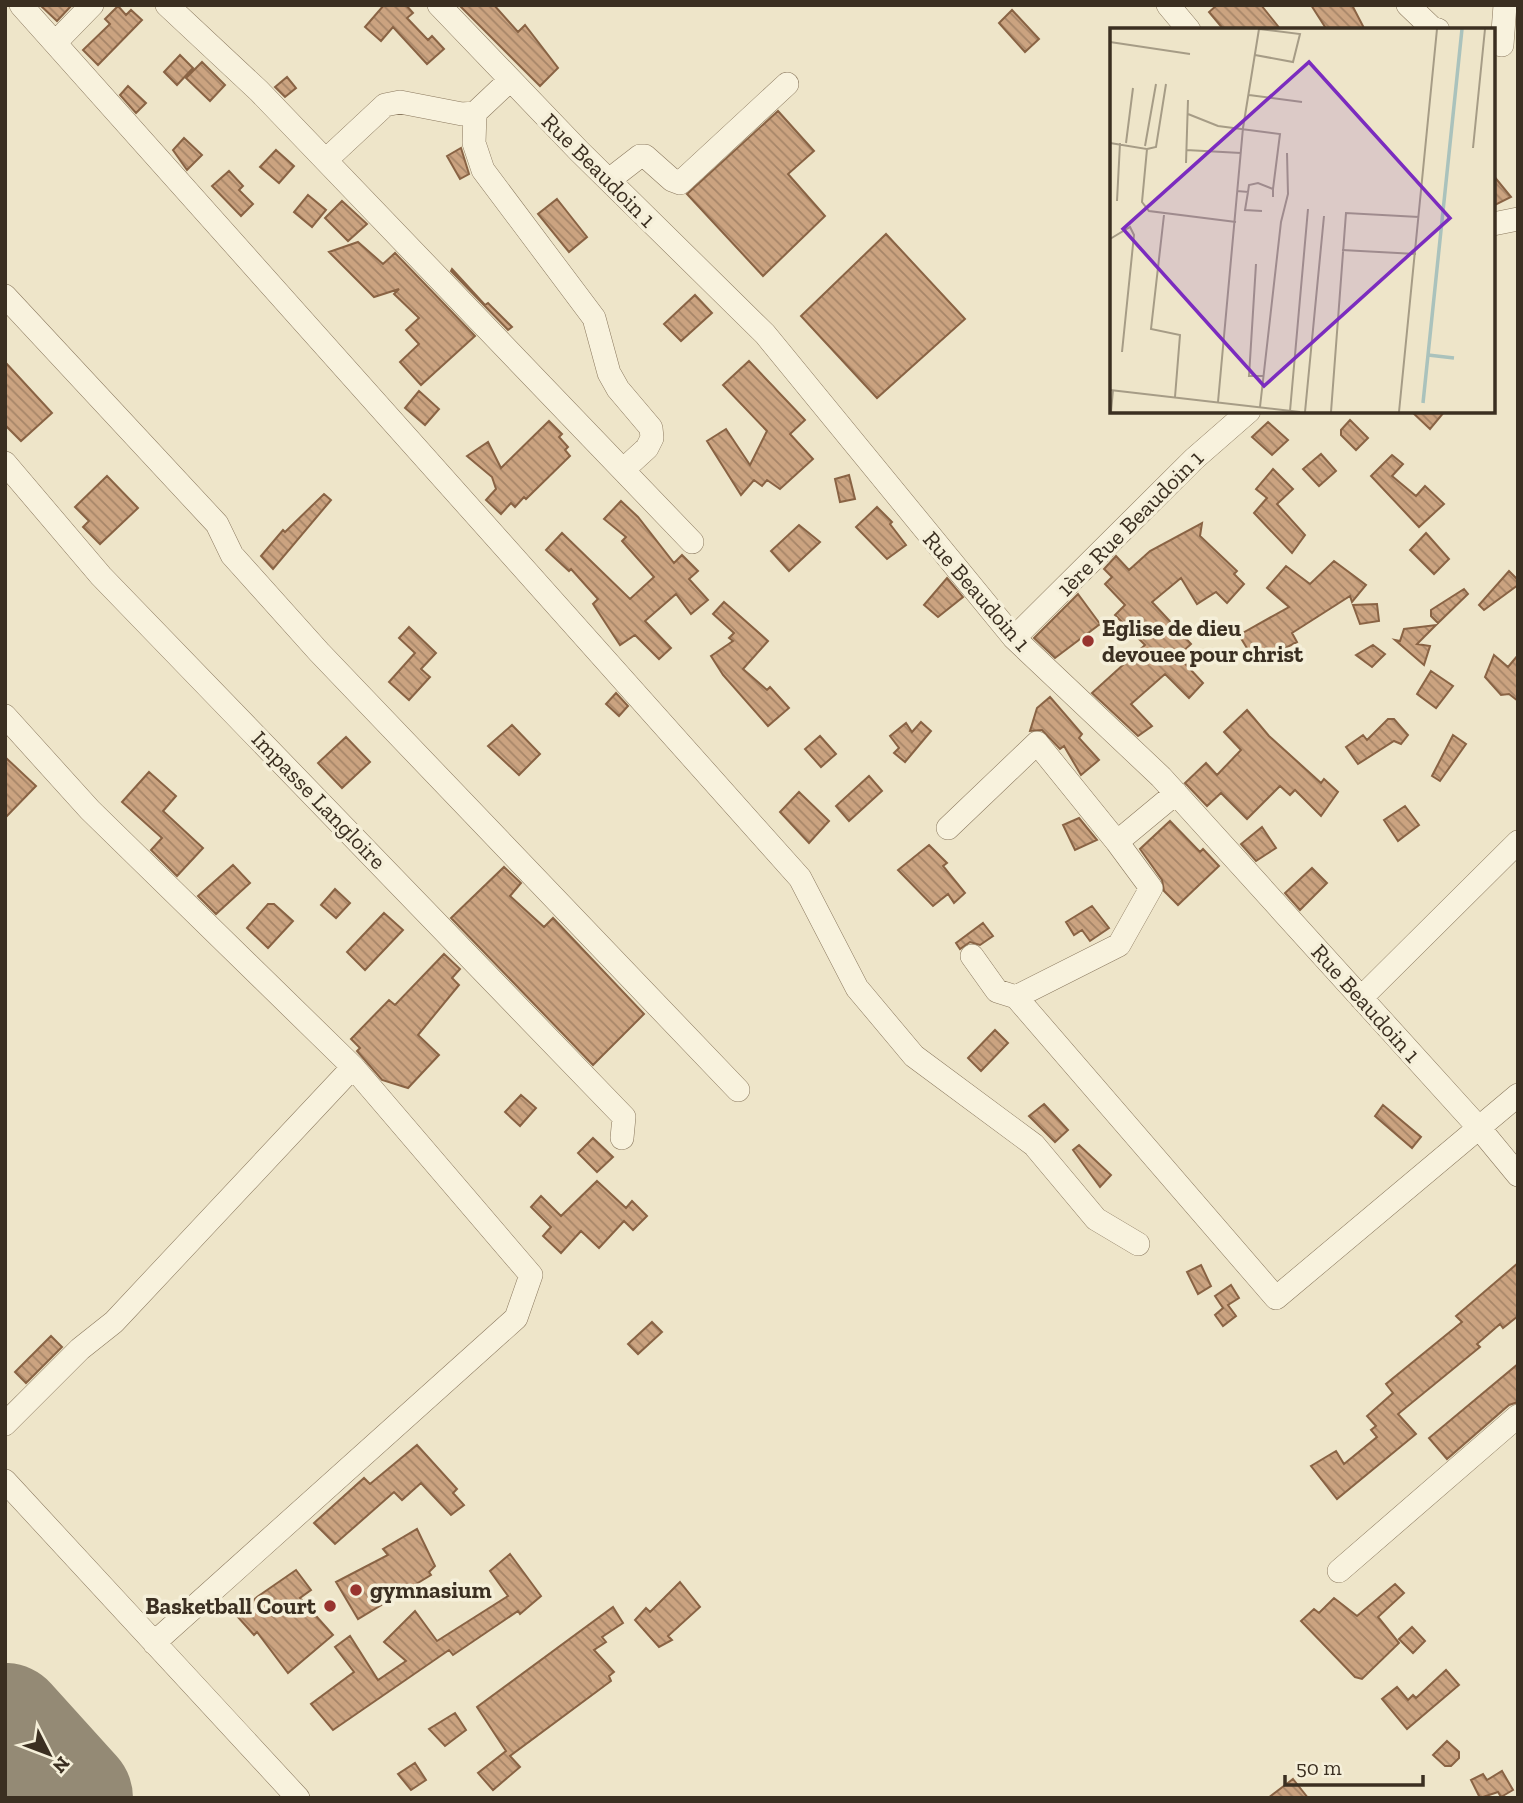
<svg xmlns="http://www.w3.org/2000/svg" width="1523" height="1803" font-family="'Zilla Slab',serif">
	<style>
		.lines { fill: none; stroke-linecap: round; stroke-linejoin: round }
		.runway { stroke: #948a75; stroke-width: 124 }
		.building { fill: url(#building-back-hatch); stroke: #896344; stroke-width: 2 }
		.minor-casing { stroke: #8a785e; stroke-width: 24 }
		.minor { stroke: #f8f2dd; stroke-width: 23 }
		.poi-dot { fill: #98342f; stroke: #f5efd9; stroke-width: 2.5 }
		.labels { text-anchor: middle; dominant-baseline: central; stroke-width: 7; stroke-linejoin: round; paint-order: stroke }
		.street-label { font-size: 23px; fill: #3b2f21; stroke: #f5efd9 }
		.poi-label { font-size: 23px; font-weight: bold; fill: #3b2f21; stroke: #f5efd9; text-anchor: start }
		.inset-river { fill: none; stroke: #aac2bc; stroke-width: 3.5 }
		.inset-road { fill: none; stroke: #a69c86; stroke-width: 2 }
		.view { fill: #7b2cbf; fill-opacity: 0.15; stroke: #7b2cbf; stroke-width: 3.5 }
		.inset-edge { fill: none; stroke: #3b2f21; stroke-width: 3.5 }
	</style>
	<defs>
		<pattern id="building-back-hatch" width="6" height="6" patternUnits="userSpaceOnUse" patternTransform="scale(1.75)"><rect width="6" height="6" fill="#cba380"/><path d="M-1 5l2 2M0 0l6 6M5-1l2 2" fill="none" stroke="#a68568"/></pattern>
	</defs>
	<rect width="100%" height="100%" fill="#eee5c9"/>
	<g class="lines">
		<path class="runway" d="M 5,1725 L 71,1798"/>
	</g>
	<path class="building" d="M 40,5 L 72,5 L 57,21 Z
		M 384,5 L 406,5 L 413,13 L 407,18 L 428,40 L 432,36 L 444,49 L 427,64 L 393,27 L 381,41 L 365,27 Z
		M 459,5 L 494,5 L 518,32 L 525,25 L 558,68 L 540,86 Z
		M 1217,5 L 1261,5 L 1281,30 L 1224,30 L 1209,12 Z
		M 1311,5 L 1352,5 L 1365,30 L 1327,30 Z
		M 118,6 L 126,15 L 131,10 L 142,20 L 98,65 L 83,50 L 110,24 L 105,19 Z
		M 1012,10 L 1039,39 L 1025,52 L 999,23 Z
		M 180,55 L 193,68 L 177,85 L 164,72 Z
		M 202,62 L 225,85 L 210,101 L 186,78 Z
		M 287,77 L 296,88 L 285,97 L 275,87 Z
		M 128,86 L 146,103 L 136,113 L 120,95 Z
		M 778,111 L 814,151 L 788,174 L 825,216 L 763,276 L 687,194 Z
		M 184,138 L 202,155 L 187,170 L 173,150 Z
		M 461,148 L 469,174 L 460,179 L 447,156 Z
		M 276,150 L 294,166 L 279,183 L 260,167 Z
		M 229,171 L 243,186 L 239,190 L 253,204 L 241,216 L 212,186 Z
		M 1493,175 L 1511,197 L 1493,206 Z
		M 308,195 L 326,210 L 312,227 L 294,212 Z
		M 557,199 L 587,237 L 569,252 L 538,214 Z
		M 342,201 L 367,224 L 348,241 L 325,218 Z
		M 886,234 L 965,319 L 877,398 L 801,316 Z
		M 358,242 L 383,264 L 395,253 L 475,336 L 421,385 L 400,362 L 419,344 L 406,330 L 419,318 L 394,294 L 399,289 L 374,297 L 329,252 Z
		M 452,269 L 485,305 L 488,303 L 512,327 L 508,330 L 451,271 Z
		M 695,295 L 712,313 L 681,341 L 664,324 Z
		M 749,361 L 805,420 L 790,434 L 813,459 L 780,489 L 767,480 L 762,486 L 754,480 L 741,495 L 707,441 L 726,429 L 750,465 L 767,431 L 723,385 Z
		M 5,362 L 52,413 L 21,441 L 5,425 Z
		M 419,391 L 439,409 L 425,425 L 405,408 Z
		M 1411,411 L 1445,411 L 1430,429 Z
		M 1350,420 L 1368,438 L 1356,450 L 1341,435 L 1341,430 Z
		M 549,421 L 562,434 L 559,437 L 568,447 L 565,450 L 570,456 L 526,499 L 524,497 L 515,507 L 511,503 L 501,514 L 486,500 L 496,489 L 492,477 L 467,456 L 488,442 L 501,468 Z
		M 1268,422 L 1288,440 L 1272,455 L 1252,437 Z
		M 1321,454 L 1336,471 L 1319,486 L 1303,469 Z
		M 1392,455 L 1403,464 L 1392,476 L 1416,496 L 1425,486 L 1444,504 L 1419,527 L 1371,476 Z
		M 1273,469 L 1293,489 L 1277,504 L 1305,535 L 1292,553 L 1254,513 L 1267,498 L 1256,489 Z
		M 849,475 L 855,499 L 840,502 L 835,479 Z
		M 107,476 L 138,508 L 100,544 L 83,527 L 89,521 L 75,507 Z
		M 324,494 L 331,500 L 273,569 L 261,556 L 283,530 L 285,532 Z
		M 621,501 L 638,517 L 674,563 L 682,555 L 698,571 L 689,579 L 708,600 L 691,614 L 676,594 L 645,621 L 671,648 L 659,659 L 635,635 L 620,645 L 593,604 L 598,599 L 571,569 L 569,571 L 546,550 L 562,533 L 630,599 L 654,577 L 622,541 L 626,537 L 604,519 Z
		M 877,507 L 892,522 L 890,524 L 906,545 L 887,559 L 856,527 Z
		M 1202,523 L 1200,536 L 1237,571 L 1234,574 L 1244,584 L 1227,603 L 1216,592 L 1197,604 L 1181,578 L 1152,602 L 1191,644 L 1178,656 L 1203,683 L 1189,698 L 1165,674 L 1131,704 L 1152,726 L 1138,736 L 1092,693 L 1145,645 L 1115,615 L 1125,605 L 1105,584 L 1112,577 L 1104,569 L 1116,556 L 1129,570 L 1150,551 Z
		M 799,525 L 820,542 L 789,571 L 771,551 Z
		M 1426,533 L 1449,559 L 1434,574 L 1410,550 Z
		M 1334,561 L 1366,585 L 1352,602 L 1350,596 L 1292,633 L 1297,642 L 1256,663 L 1239,635 L 1289,607 L 1267,588 L 1286,566 L 1310,584 Z
		M 1509,571 L 1518,580 L 1518,585 L 1484,610 L 1479,605 Z
		M 947,578 L 963,597 L 938,617 L 924,605 Z
		M 1464,589 L 1468,594 L 1438,623 L 1431,616 L 1431,610 Z
		M 1078,594 L 1100,624 L 1055,658 L 1034,638 Z
		M 724,602 L 768,641 L 743,669 L 767,690 L 770,687 L 789,708 L 768,726 L 723,675 L 711,656 L 733,641 L 729,638 L 734,633 L 713,614 Z
		M 1377,604 L 1379,621 L 1360,624 L 1353,605 Z
		M 1436,625 L 1417,644 L 1430,646 L 1424,665 L 1395,640 L 1400,641 L 1404,629 Z
		M 409,627 L 436,653 L 421,669 L 430,677 L 409,700 L 389,682 L 415,653 L 399,638 Z
		M 1373,645 L 1385,654 L 1372,667 L 1356,655 Z
		M 1494,655 L 1508,667 L 1518,655 L 1518,701 L 1509,694 L 1501,695 L 1485,677 Z
		M 1431,671 L 1453,686 L 1436,708 L 1417,694 Z
		M 616,693 L 628,706 L 619,716 L 606,704 Z
		M 1050,697 L 1082,734 L 1079,738 L 1099,760 L 1081,775 L 1064,746 L 1060,749 L 1042,730 L 1030,731 L 1037,708 Z
		M 1247,710 L 1269,736 L 1321,783 L 1324,779 L 1338,792 L 1321,816 L 1295,790 L 1290,795 L 1280,786 L 1247,819 L 1221,793 L 1207,806 L 1185,783 L 1206,763 L 1217,775 L 1241,750 L 1224,732 Z
		M 1388,719 L 1394,719 L 1408,735 L 1401,744 L 1394,741 L 1358,764 L 1346,747 L 1363,735 L 1367,740 Z
		M 921,722 L 931,731 L 905,762 L 894,753 L 899,748 L 890,736 L 906,723 L 912,732 Z
		M 512,725 L 540,754 L 519,775 L 488,746 Z
		M 1453,735 L 1466,744 L 1440,781 L 1432,776 Z
		M 820,736 L 836,754 L 821,767 L 805,749 Z
		M 346,737 L 370,762 L 342,788 L 318,763 Z
		M 5,757 L 36,786 L 5,818 Z
		M 149,772 L 176,796 L 163,811 L 203,848 L 177,876 L 151,850 L 162,838 L 122,802 Z
		M 869,776 L 882,791 L 849,821 L 836,806 Z
		M 799,792 L 829,821 L 809,843 L 780,812 Z
		M 1405,806 L 1419,825 L 1398,841 L 1384,820 Z
		M 1079,818 L 1097,840 L 1075,850 L 1063,825 Z
		M 1170,821 L 1200,852 L 1203,849 L 1219,866 L 1178,905 L 1164,891 L 1162,880 L 1140,849 Z
		M 1262,827 L 1276,848 L 1256,861 L 1241,844 Z
		M 929,845 L 947,863 L 943,866 L 965,893 L 954,903 L 948,894 L 933,906 L 898,870 Z
		M 233,865 L 250,883 L 216,914 L 198,896 Z
		M 504,867 L 521,883 L 510,896 L 544,927 L 553,918 L 644,1014 L 593,1065 L 451,918 Z
		M 1312,868 L 1327,883 L 1300,910 L 1285,893 Z
		M 335,889 L 350,903 L 336,918 L 321,905 Z
		M 268,904 L 274,904 L 293,921 L 268,948 L 247,928 Z
		M 1092,906 L 1109,928 L 1090,941 L 1082,930 L 1074,935 L 1066,922 Z
		M 384,913 L 403,930 L 365,970 L 347,952 Z
		M 983,923 L 993,936 L 980,945 L 970,942 L 960,949 L 956,943 Z
		M 444,954 L 460,969 L 452,978 L 459,985 L 418,1035 L 439,1055 L 408,1088 L 382,1080 L 357,1051 L 360,1048 L 351,1039 L 389,1000 L 395,1005 Z
		M 995,1030 L 1008,1043 L 981,1071 L 968,1058 Z
		M 521,1095 L 536,1108 L 520,1126 L 505,1112 Z
		M 1044,1104 L 1068,1130 L 1055,1142 L 1029,1116 Z
		M 1383,1105 L 1421,1137 L 1412,1148 L 1375,1116 Z
		M 593,1138 L 613,1157 L 597,1172 L 578,1153 Z
		M 1079,1145 L 1111,1175 L 1100,1187 L 1073,1150 Z
		M 597,1181 L 626,1208 L 632,1201 L 647,1216 L 633,1230 L 624,1221 L 599,1248 L 581,1231 L 561,1253 L 543,1236 L 551,1227 L 531,1207 L 541,1196 L 561,1216 Z
		M 1518,1263 L 1518,1316 L 1503,1328 L 1500,1324 L 1477,1344 L 1480,1347 L 1398,1414 L 1416,1434 L 1337,1499 L 1311,1466 L 1336,1451 L 1344,1464 L 1377,1437 L 1371,1430 L 1376,1426 L 1367,1416 L 1393,1393 L 1386,1384 L 1462,1322 L 1456,1316 Z
		M 1201,1265 L 1211,1286 L 1198,1294 L 1187,1272 Z
		M 1231,1285 L 1239,1298 L 1228,1305 L 1236,1316 L 1223,1326 L 1215,1315 L 1223,1308 L 1215,1296 Z
		M 652,1322 L 662,1332 L 638,1354 L 628,1344 Z
		M 51,1336 L 62,1347 L 26,1383 L 15,1372 Z
		M 1518,1364 L 1518,1402 L 1509,1405 L 1447,1459 L 1429,1438 Z
		M 417,1445 L 457,1489 L 453,1493 L 464,1505 L 451,1515 L 421,1483 L 402,1500 L 394,1492 L 335,1544 L 314,1523 L 364,1478 L 370,1484 Z
		M 417,1529 L 435,1566 L 429,1572 L 431,1575 L 358,1619 L 336,1582 L 388,1555 L 383,1549 Z
		M 510,1554 L 541,1596 L 520,1614 L 518,1611 L 453,1655 L 449,1650 L 333,1730 L 311,1704 L 354,1672 L 335,1647 L 350,1636 L 378,1680 L 406,1661 L 384,1642 L 415,1611 L 437,1641 L 508,1596 L 490,1571 Z
		M 296,1570 L 311,1590 L 300,1598 L 333,1635 L 288,1673 L 257,1632 L 254,1635 L 237,1616 L 257,1597 Z
		M 680,1582 L 700,1607 L 668,1636 L 672,1640 L 659,1647 L 635,1620 L 646,1608 L 650,1612 Z
		M 1395,1584 L 1404,1593 L 1378,1617 L 1399,1643 L 1362,1679 L 1355,1677 L 1301,1621 L 1314,1609 L 1319,1613 L 1334,1598 L 1357,1616 Z
		M 613,1607 L 623,1623 L 602,1637 L 606,1642 L 594,1650 L 614,1672 L 609,1676 L 611,1681 L 510,1756 L 520,1767 L 493,1790 L 478,1773 L 506,1751 L 477,1707 Z
		M 1412,1627 L 1425,1641 L 1413,1653 L 1399,1639 Z
		M 1446,1670 L 1459,1685 L 1407,1729 L 1382,1699 L 1397,1687 L 1408,1700 L 1413,1695 L 1416,1698 Z
		M 455,1713 L 466,1730 L 445,1746 L 429,1729 Z
		M 1447,1741 L 1459,1752 L 1459,1758 L 1451,1766 L 1445,1766 L 1433,1755 Z
		M 415,1763 L 426,1780 L 411,1790 L 398,1774 Z
		M 1502,1771 L 1513,1790 L 1501,1797 L 1498,1792 L 1480,1798 L 1471,1780 L 1483,1774 L 1487,1780 Z
		M 1293,1779 L 1308,1798 L 1268,1798 Z"/>
	<g class="lines">
		<g class="minor-casing">
			<path id="minor" d="M 21,5 L 800,878 L 857,988 L 914,1056 L 1034,1145 L 1096,1219 L 1138,1244
				M 167,5 L 259,91 L 692,542
				M 439,5 L 579,151 L 765,334 L 1014,638 L 1161,777 L 1480,1129 L 1518,1175
				M 1168,5 L 1189,30
				M 1408,5 L 1432,28 L 1438,30
				M 55,43 L 92,5
				M 1493,43 L 1502,45 L 1505,5
				M 475,113 L 474,143 L 483,170 L 594,318 L 609,373 L 618,389 L 651,428 L 652,438 L 647,448 L 623,470
				M 326,160 L 385,105 L 400,102 L 462,114 L 475,113 L 510,80
				M 609,180 L 640,156 L 645,156 L 672,180 L 680,183 L 787,84
				M 1493,224 L 1518,219
				M 5,296 L 217,524 L 232,555 L 319,652 L 738,1090
				M 5,463 L 101,576 L 624,1117 L 622,1138
				M 1014,638 L 1194,459 L 1249,411
				M 5,716 L 90,810 L 353,1067 L 531,1275 L 516,1318 L 154,1643
				M 948,828 L 1037,743 L 1117,842
				M 972,956 L 997,991 L 1016,997 L 1119,945 L 1151,888 L 1117,842 L 1176,793
				M 1016,997 L 1276,1298 L 1518,1095
				M 1361,998 L 1518,842
				M 5,1424 L 80,1349 L 114,1322 L 353,1067
				M 5,1481 L 298,1798
				M 1339,1571 L 1518,1416"/>
		</g>
		<use href="#minor" class="minor"/>
	</g>
	<g class="poi-dot">
		<circle cx="1088" cy="641" r="7"/>
		<circle cx="356" cy="1590" r="7"/>
		<circle cx="330" cy="1606" r="7"/>
	</g>
	<g class="labels">
		<g class="street-label">
			<text transform="translate(599 170) rotate(45)">Rue Beaudoin 1</text>
			<text transform="translate(1130 523) rotate(-45)">1ère Rue Beaudoin 1</text>
			<text transform="translate(977 591) rotate(49)">Rue Beaudoin 1</text>
			<text transform="translate(319 800) rotate(46)">Impasse Langloire</text>
			<text transform="translate(1366 1003) rotate(48)">Rue Beaudoin 1</text>
		</g>
		<g class="poi-label">
			<text x="1102" y="628">Eglise de dieu<tspan x="1102" dy="26">devouee pour christ</tspan></text>
			<text x="370" y="1590">gymnasium</text>
			<text x="316" y="1606" text-anchor="end">Basketball Court</text>
		</g>
	</g>
	<g transform="translate(1110 28)">
		<rect width="385" height="385" fill="#eee5c9"/>
		<path class="inset-river" d="M 318,327 L 344,330M 313,375 L 352,1"/>
		<path class="inset-road" d="M 0,14 L 80,26M 145,27 L 183,34 L 190,6 L 149,1M 139,67 L 192,74M 78,86 L 108,98 L 170,106 L 163,161M 0,115 L 37,121 L 32,174 L 39,183 L 126,194M 16,115 L 23,60M 35,118 L 46,56M 363,120 L 375,1M 37,121 L 46,119 L 56,56M 76,122 L 131,125M 76,135 L 78,72M 127,163 L 138,164 L 139,157 L 148,155 L 163,161 L 163,169M 138,164 L 135,182 L 152,183M 7,173 L 10,115M 54,187 L 41,301 L 70,307 L 65,369M 0,211 L 20,199 L 24,207 L 12,324M 232,222 L 306,226M 146,236 L 139,348 L 154,348M 0,362 L 190,384M 108,374 L 133,100 L 149,1M 150,379 L 171,194 L 178,166 L 177,125M 180,383 L 198,181M 1,384 L 3,362M 195,384 L 214,188M 221,384 L 236,185 L 309,189M 289,384 L 327,1"/>
		<path class="view" d="M 199,34 L 340,190 L 154,358 L 13,201 Z"/>
		<rect width="385" height="385" class="inset-edge"/>
	</g>
	<rect width="1523" height="1803" fill="none" stroke="#3b2f21" stroke-width="14"/>
	<g transform="translate(49 1754) rotate(132)" stroke="#f5efd9" stroke-width="5" paint-order="stroke">
	<path d="M0-5L12 26L0 18L-12 26Z" fill="#3b2f21"/>
	<text y="-10" font-size="19" font-weight="bold" text-anchor="middle" fill="#3b2f21">N</text>
	</g>
	<path d="M1285 1775v10h138v-10" fill="none" stroke="#3b2f21" stroke-width="3.5"/>
	<text x="1296" y="1775" font-size="21" fill="#3b2f21" stroke="#f5efd9" stroke-width="5" paint-order="stroke">50 m</text>
</svg>
